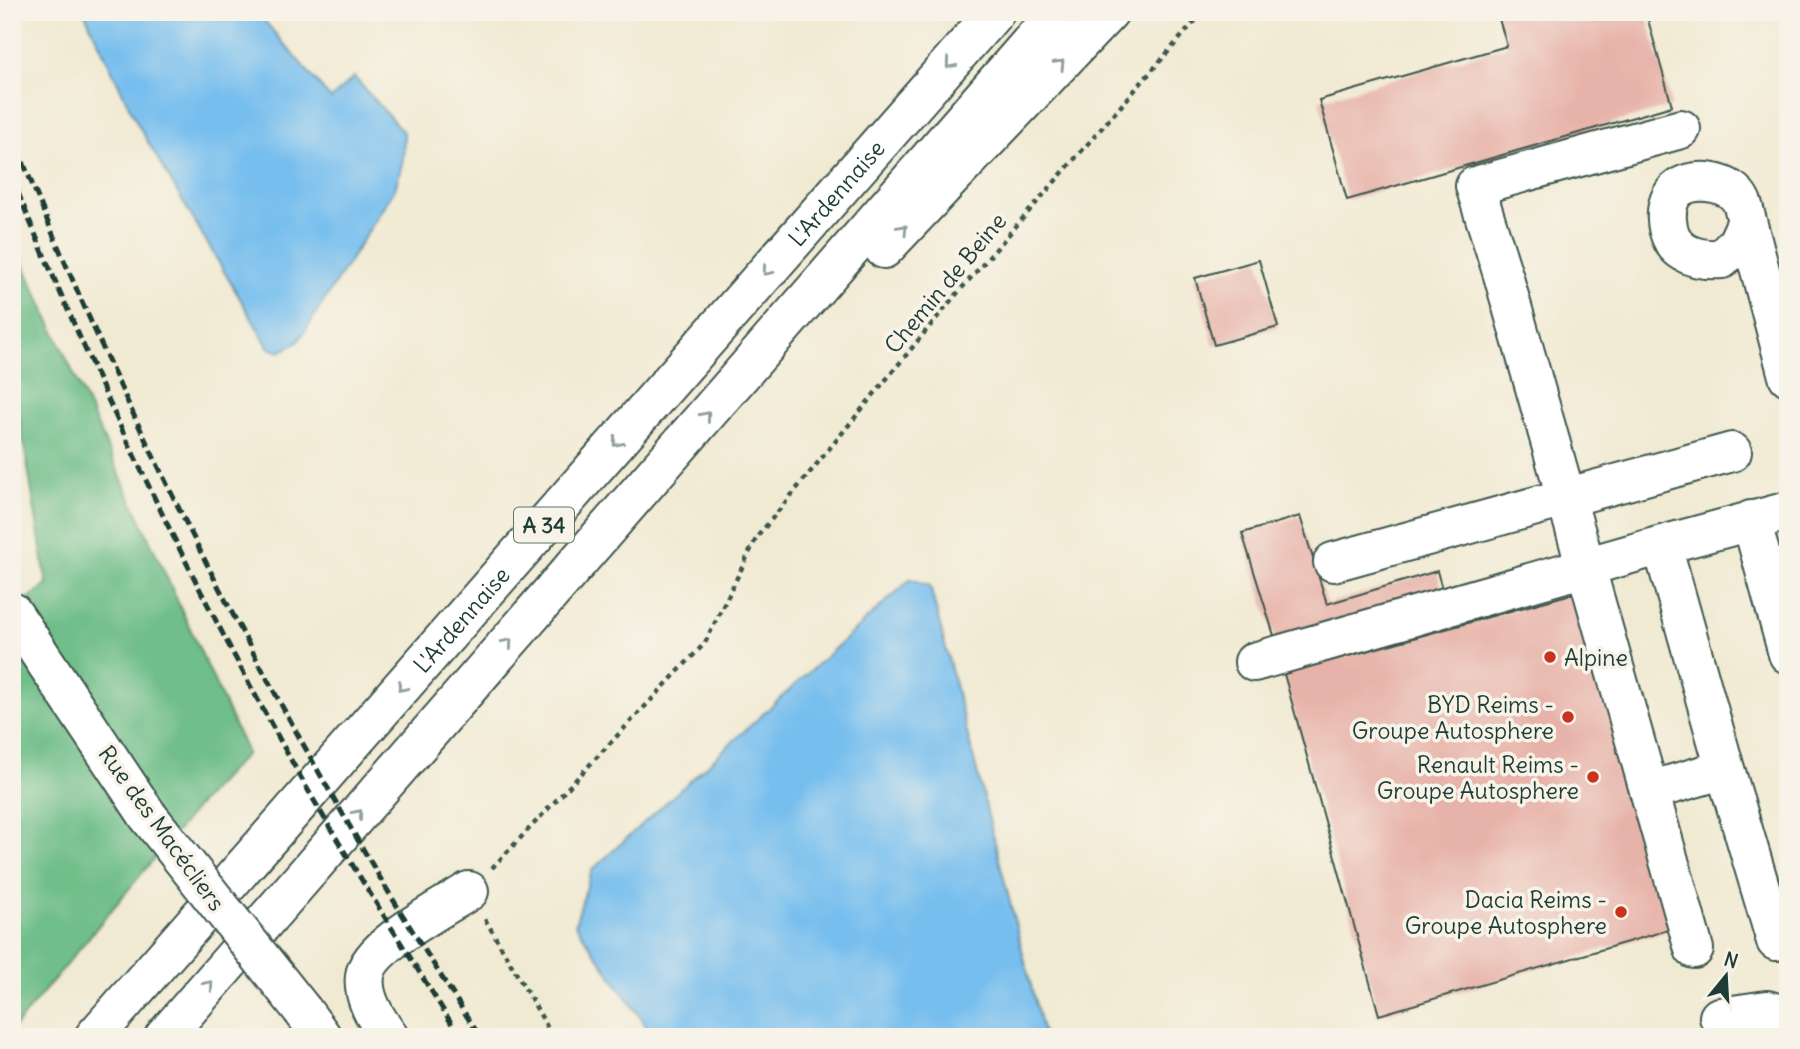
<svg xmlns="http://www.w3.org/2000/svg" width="1800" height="1049" font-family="Delius,sans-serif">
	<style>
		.forest { fill: #6fbe89; stroke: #477e5e; stroke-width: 2 }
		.water { fill: #76beee; stroke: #4a7e91; stroke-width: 2 }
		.building { fill: #e7b2a9 }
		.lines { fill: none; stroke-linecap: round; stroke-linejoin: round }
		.minor-casing { stroke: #3e574c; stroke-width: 42 }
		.highway-casing { stroke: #3e574c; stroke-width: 42 }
		.path { stroke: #3e574c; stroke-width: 4.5; stroke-dasharray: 5 5; stroke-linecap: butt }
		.minor { stroke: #fff; stroke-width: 38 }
		.highway { stroke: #fff; stroke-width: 38 }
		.rail { stroke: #1f3d34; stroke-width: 5; stroke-dasharray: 10 5; stroke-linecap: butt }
		.minor-bridge-casing { stroke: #3e574c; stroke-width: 42; stroke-linecap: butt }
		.minor-bridge { stroke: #fff; stroke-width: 38 }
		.oneway { stroke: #8f9e9a }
		.poi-dot { fill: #c8321e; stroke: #f7f3e8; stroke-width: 2.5 }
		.labels { text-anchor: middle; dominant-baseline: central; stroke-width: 7; stroke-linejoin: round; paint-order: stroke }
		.shield { fill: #f7f3e8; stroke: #60746a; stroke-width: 2 }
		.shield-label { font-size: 21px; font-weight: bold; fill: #1f3d34 }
		.street-label { font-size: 23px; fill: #1f3d34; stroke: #f7f3e8 }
		.poi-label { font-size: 23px; fill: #1f3d34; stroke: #f7f3e8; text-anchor: end }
	</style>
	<rect width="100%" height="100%" fill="#f7f3e8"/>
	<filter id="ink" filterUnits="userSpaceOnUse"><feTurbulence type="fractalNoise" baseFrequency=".0143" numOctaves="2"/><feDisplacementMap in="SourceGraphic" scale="14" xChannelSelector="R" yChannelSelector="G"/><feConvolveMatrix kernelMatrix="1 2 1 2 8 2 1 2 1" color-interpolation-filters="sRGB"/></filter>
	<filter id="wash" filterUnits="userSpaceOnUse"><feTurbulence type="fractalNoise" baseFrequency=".00686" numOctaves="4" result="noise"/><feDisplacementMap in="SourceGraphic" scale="28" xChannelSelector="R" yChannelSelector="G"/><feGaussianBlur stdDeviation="1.57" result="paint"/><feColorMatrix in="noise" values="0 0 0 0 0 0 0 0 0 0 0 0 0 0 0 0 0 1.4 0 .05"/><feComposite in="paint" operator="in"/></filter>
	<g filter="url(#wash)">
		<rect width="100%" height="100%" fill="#f1ead3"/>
		<path class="forest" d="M 12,239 L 247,753 L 201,802 L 12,1030 L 12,610 L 47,585 L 12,370 Z"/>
		<path class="water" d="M 84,12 L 257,12 L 331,99 L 354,77 L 404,133 L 403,160 L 395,189 L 298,342 L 280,352 L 269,348 L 138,125 Z
			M 911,579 L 930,586 L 1044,1037 L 654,1037 L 575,924 L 592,870 Z"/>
		<g id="blocks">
			<path class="building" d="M 1497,12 L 1652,12 L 1654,18 L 1648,20 L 1672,106 L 1347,200 L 1319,100 L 1507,46 Z
				M 1259,260 L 1278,327 L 1214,345 L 1195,278 Z
				M 1300,516 L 1327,604 L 1437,571 L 1444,596 L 1277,645 L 1242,533 Z
				M 1575,593 L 1675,928 L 1379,1015 L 1284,674 Z"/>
		</g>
	</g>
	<g filter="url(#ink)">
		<use href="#blocks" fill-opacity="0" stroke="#3e574c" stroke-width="2"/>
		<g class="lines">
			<g class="minor-casing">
				<path id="minor" d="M 1681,129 L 1475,186 L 1503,275 L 1694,949
					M 1747,221 L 1737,243 L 1722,259 C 1707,260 1693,259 1681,250 C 1664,238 1661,200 1679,188 C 1696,176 1732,182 1741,201 C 1744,206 1745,215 1747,221 L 1788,376
					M 1751,520 L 1788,654
					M 1662,545 L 1788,511
					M 1333,562 L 1732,452
					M 12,612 L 148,816
					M 1254,662 L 1662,545 L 1725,769
					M 1649,791 L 1725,769 L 1776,941
					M 303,1011 L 322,1037
					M 1719,1017 L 1767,1010 L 1788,1016
					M 389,1037 C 377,1020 362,998 365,976 C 368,946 443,908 469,891"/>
			</g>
			<g class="highway-casing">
				<g id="highway">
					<path d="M 884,249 L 1109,12"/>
					<path id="s1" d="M 94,1037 L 995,12"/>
					<path d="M 164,1037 L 1057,12"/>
				</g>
			</g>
			<path class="path" d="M 492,868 L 705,643 L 757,537 L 948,304 L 1203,12
				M 485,919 L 553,1037"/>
			<use href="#minor" class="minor"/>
			<use href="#highway" class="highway"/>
			<path class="rail" d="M 12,134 C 112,387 235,632 373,866 C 407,924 444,980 480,1037
				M 12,178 C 92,374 183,566 286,751 C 340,849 401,942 460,1037"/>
			<g class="minor-bridge-casing">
				<path id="minor-bridge" d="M 148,816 L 303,1011"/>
			</g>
			<use href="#minor-bridge" class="minor-bridge"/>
		</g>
		<defs><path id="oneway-chevron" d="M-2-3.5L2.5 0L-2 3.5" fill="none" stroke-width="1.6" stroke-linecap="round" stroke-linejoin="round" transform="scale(1.75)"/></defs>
		<g class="oneway">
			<use href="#oneway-chevron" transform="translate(950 64) rotate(131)"/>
			<use href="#oneway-chevron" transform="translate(1060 64) rotate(-46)"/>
			<use href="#oneway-chevron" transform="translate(903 229) rotate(-46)"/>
			<use href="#oneway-chevron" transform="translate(767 271) rotate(131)"/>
			<use href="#oneway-chevron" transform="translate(706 416) rotate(-49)"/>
			<use href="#oneway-chevron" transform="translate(617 442) rotate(131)"/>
			<use href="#oneway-chevron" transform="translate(508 643) rotate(-49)"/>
			<use href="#oneway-chevron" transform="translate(402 687) rotate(131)"/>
			<use href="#oneway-chevron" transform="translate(358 814) rotate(-49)"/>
			<use href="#oneway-chevron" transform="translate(209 985) rotate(-49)"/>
		</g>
	</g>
	<g class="poi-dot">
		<circle cx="1550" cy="657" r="7"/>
		<circle cx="1568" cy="717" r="7"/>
		<circle cx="1593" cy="777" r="7"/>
		<circle cx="1621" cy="912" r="7"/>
	</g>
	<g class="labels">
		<rect class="shield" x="514" y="507.5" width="60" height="35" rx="5"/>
		<g class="shield-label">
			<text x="544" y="525">A 34</text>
		</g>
		<g class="street-label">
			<text stroke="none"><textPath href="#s1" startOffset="1124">L'Ardennaise</textPath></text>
			<text transform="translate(945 283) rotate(-50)">Chemin de Beine</text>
			<text stroke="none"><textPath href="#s1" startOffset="556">L'Ardennaise</textPath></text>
			<text transform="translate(162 828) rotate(54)">Rue des Macécliers</text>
		</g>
		<g class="poi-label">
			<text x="1564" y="657" text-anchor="start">Alpine</text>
			<text x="1554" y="704">BYD Reims -<tspan x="1554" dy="26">Groupe Autosphere</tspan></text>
			<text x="1579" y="764">Renault Reims -<tspan x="1579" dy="26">Groupe Autosphere</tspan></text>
			<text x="1607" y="899">Dacia Reims -<tspan x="1607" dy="26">Groupe Autosphere</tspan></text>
		</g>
	</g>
	<rect width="1800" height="1049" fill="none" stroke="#f7f3e8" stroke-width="42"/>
	<g transform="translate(1726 976) rotate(18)" stroke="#f7f3e8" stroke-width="5" paint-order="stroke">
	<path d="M0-5L12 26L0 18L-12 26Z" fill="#1f3d34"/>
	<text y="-10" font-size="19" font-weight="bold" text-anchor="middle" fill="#1f3d34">N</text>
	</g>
</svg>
